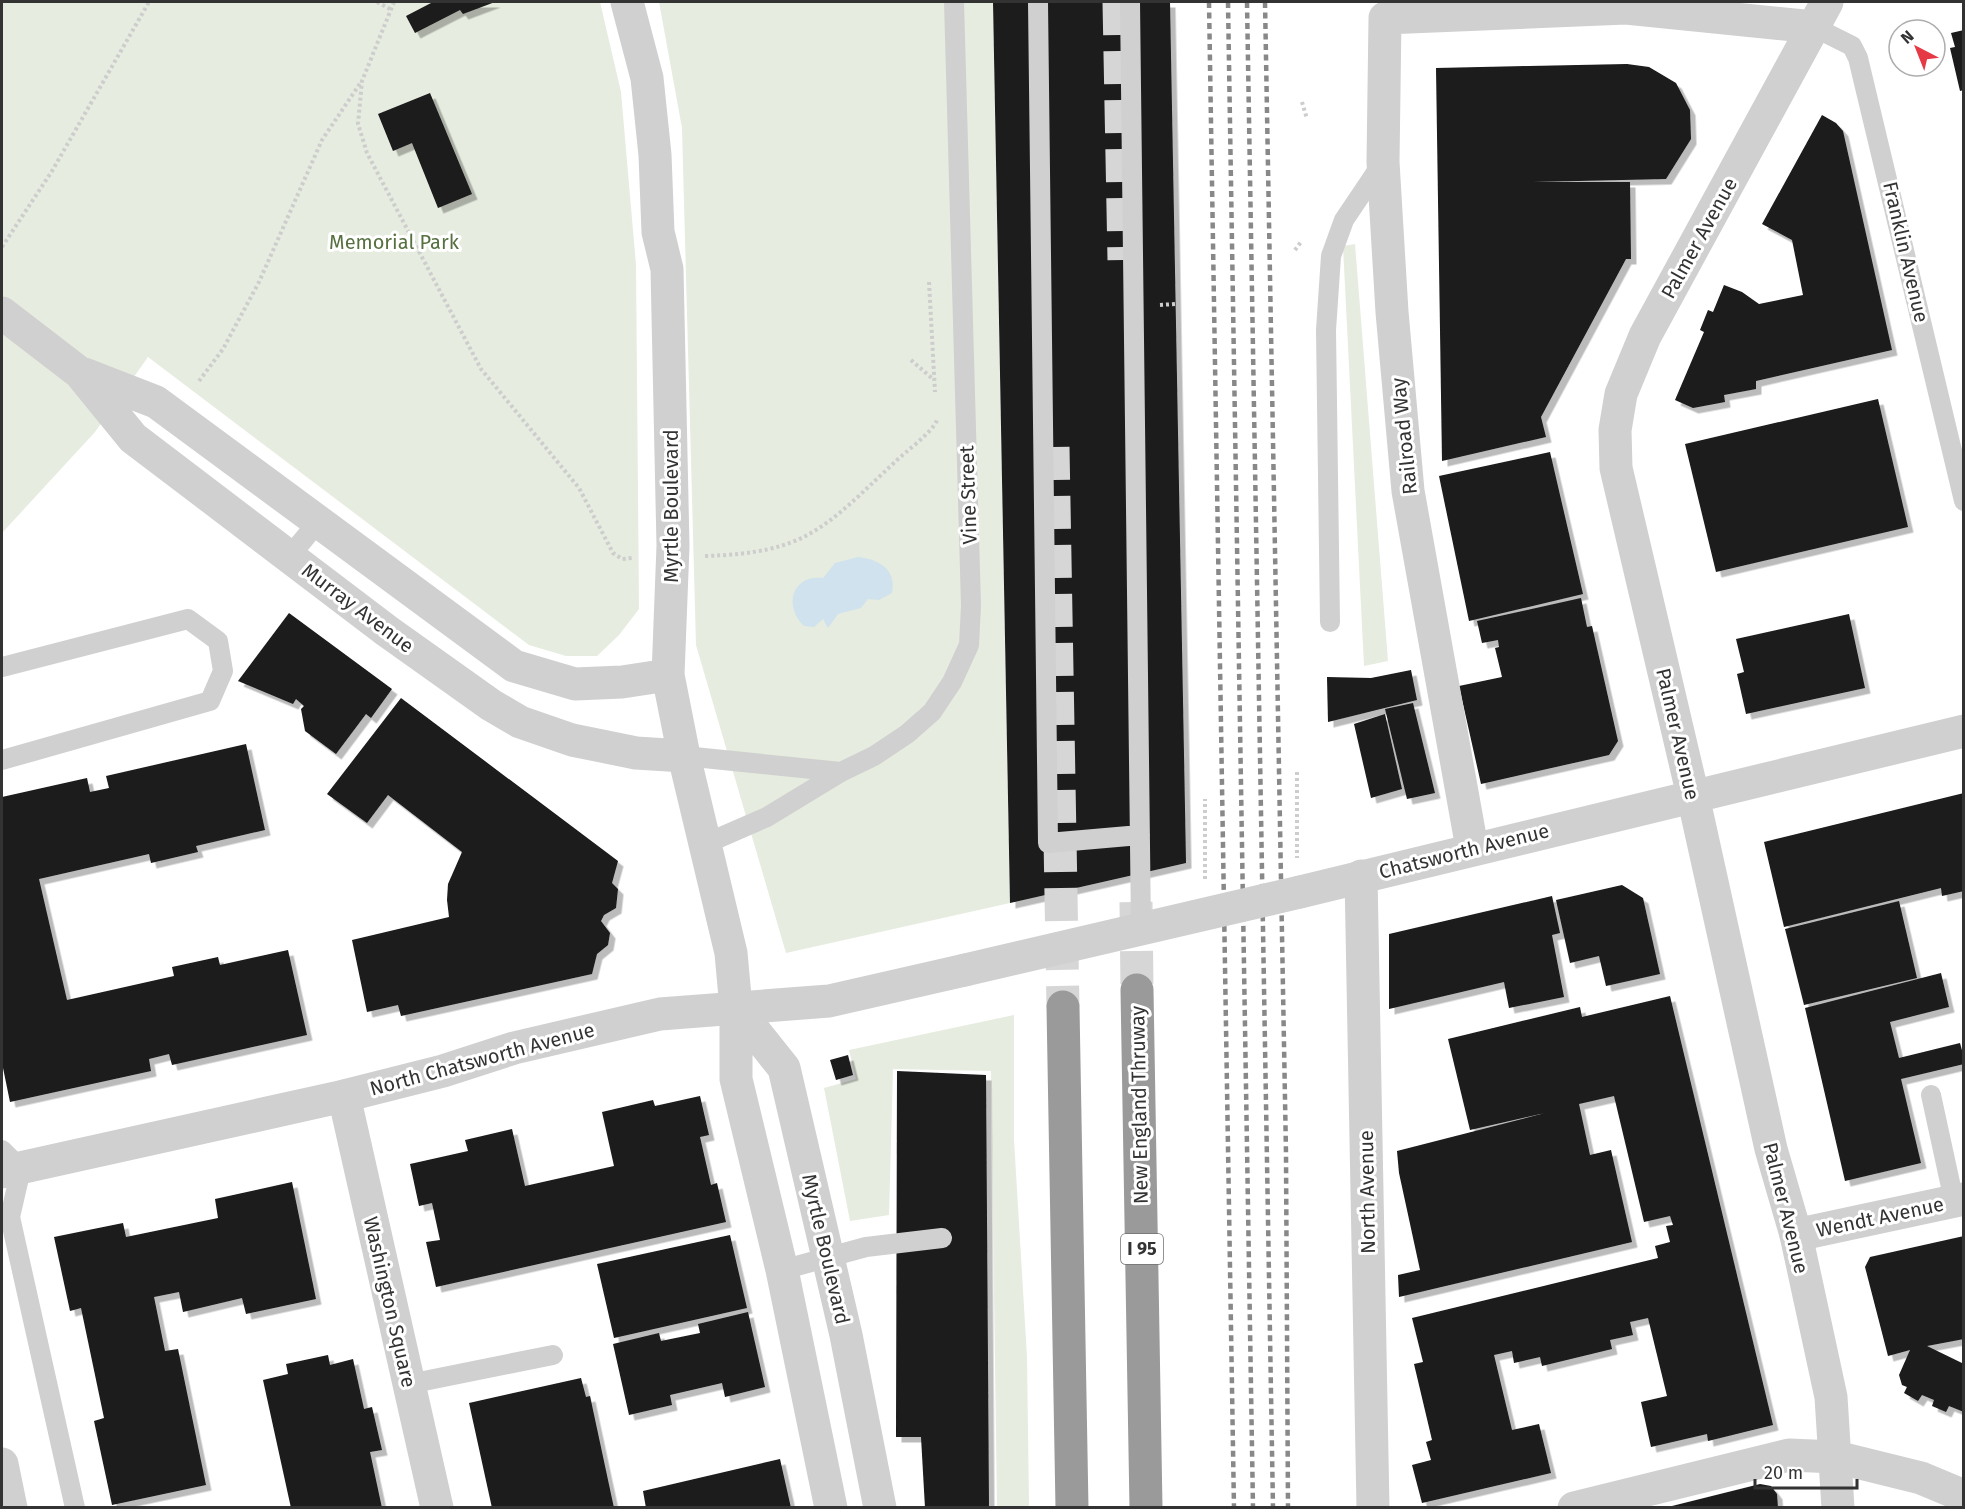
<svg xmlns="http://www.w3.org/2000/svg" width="1965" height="1509" font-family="'Fira Sans',sans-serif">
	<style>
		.green { fill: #e6ecdf }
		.water { fill: #cfe2ee }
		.building { fill: #1a1a1a; filter: url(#shadow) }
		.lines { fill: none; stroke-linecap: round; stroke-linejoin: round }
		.motorway-tunnel { stroke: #d6d6d6; stroke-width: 33; stroke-dasharray: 33 16; stroke-linecap: butt }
		.path { stroke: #cdcdcd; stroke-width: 4; stroke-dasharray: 3 3; stroke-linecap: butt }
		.service { stroke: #d0d0d0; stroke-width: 20 }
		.minor { stroke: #d0d0d0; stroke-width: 33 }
		.tertiary { stroke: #d0d0d0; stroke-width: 33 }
		.motorway { stroke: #9a9a9a; stroke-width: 33 }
		.rail { stroke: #888; stroke-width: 4.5; stroke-dasharray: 6 4.5; stroke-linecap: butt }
		.tertiary-bridge { stroke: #d0d0d0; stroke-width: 33 }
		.labels { text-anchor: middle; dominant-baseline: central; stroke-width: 6; stroke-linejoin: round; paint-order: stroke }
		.shield { fill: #fff; stroke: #707070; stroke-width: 1.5 }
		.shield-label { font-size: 18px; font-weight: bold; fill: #333 }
		.street-label { font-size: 20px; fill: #333; stroke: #fff }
		.park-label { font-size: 20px; fill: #56703f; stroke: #fff }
	</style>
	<defs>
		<filter id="shadow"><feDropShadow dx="5.5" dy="5.5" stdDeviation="0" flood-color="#0004"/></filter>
	</defs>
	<rect width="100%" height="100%" fill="#fff"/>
	<path class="green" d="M 2,2 L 600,2 L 621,92 L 636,265 L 639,609 L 619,635 L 597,656 L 566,656 L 529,645 L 148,357 L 95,432 L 2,533 Z
		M 659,2 L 993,2 L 1010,903 L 786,953 L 696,645 L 682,128 Z
		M 1355,244 L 1388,661 L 1364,666 L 1343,246 Z
		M 1014,1015 L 1014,1140 L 1027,1357 L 1029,1507 L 997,1508 L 991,1071 L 893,1069 L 889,1215 L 850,1221 L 824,1088 L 856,1079 L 849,1050 Z"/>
	<path class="water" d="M 858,557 C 878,559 897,569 892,593 L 879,600 L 868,599 L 861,608 L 838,614 L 828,628 L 823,619 L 814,627 L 804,626 C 783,606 792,574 823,578 L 835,563 Z"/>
	<path class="building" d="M 433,2 L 495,2 L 463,14 L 460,10 L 415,33 L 406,16 Z
		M 993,2 L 1170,2 L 1186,863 L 1010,903 Z
		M 1964,30 L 1964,90 L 1960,91 L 1950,48 L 1955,47 L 1951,33 Z
		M 1627,64 L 1649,67 L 1676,83 L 1690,110 L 1691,139 L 1666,179 L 1532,182 L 1630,182 L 1631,259 L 1626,259 L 1541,417 L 1546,437 L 1442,461 L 1436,68 Z
		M 430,93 L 472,194 L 438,208 L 412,143 L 393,151 L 378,114 Z
		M 1822,115 L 1836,123 L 1843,131 L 1892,350 L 1756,381 L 1756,389 L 1724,395 L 1725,402 L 1693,408 L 1675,400 L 1704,332 L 1700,330 L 1708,310 L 1713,312 L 1724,285 L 1742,292 L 1759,304 L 1803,295 L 1792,240 L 1762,224 Z
		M 1878,399 L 1908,527 L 1716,572 L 1685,444 Z
		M 1550,452 L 1583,594 L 1469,621 L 1439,476 Z
		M 1581,598 L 1587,627 L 1592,626 L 1618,741 L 1609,755 L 1481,784 L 1459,686 L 1502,677 L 1495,648 L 1499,647 L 1498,640 L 1482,643 L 1477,621 Z
		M 289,613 L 392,689 L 371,718 L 366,714 L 336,754 L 305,731 L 301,709 L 304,706 L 296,699 L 293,704 L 238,681 Z
		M 1849,614 L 1865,688 L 1746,714 L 1737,674 L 1744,672 L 1736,639 Z
		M 1411,670 L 1417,700 L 1328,722 L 1327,677 L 1371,678 Z
		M 401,698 L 618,861 L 612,883 L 618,889 L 616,908 L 604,915 L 601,921 L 610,933 L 608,945 L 597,954 L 592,974 L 401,1016 L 398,1005 L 367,1012 L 352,940 L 449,917 L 447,900 L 448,884 L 462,852 L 388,795 L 367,823 L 327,794 Z
		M 1413,703 L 1435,793 L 1407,799 L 1385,709 Z
		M 1385,714 L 1402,789 L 1371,798 L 1354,724 Z
		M 246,744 L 265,830 L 196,846 L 198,852 L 151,863 L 149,854 L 39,879 L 67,1000 L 174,976 L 172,967 L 218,957 L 220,965 L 288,950 L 307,1035 L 172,1065 L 169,1054 L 149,1059 L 151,1071 L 10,1102 L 2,1063 L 2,797 L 87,778 L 90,792 L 109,788 L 106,776 Z
		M 1964,793 L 1964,891 L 1942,896 L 1941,888 L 1784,927 L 1764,842 Z
		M 1622,885 L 1643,898 L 1660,974 L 1606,986 L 1599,956 L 1570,963 L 1556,900 Z
		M 1552,896 L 1560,933 L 1552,935 L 1564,997 L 1509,1008 L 1504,982 L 1389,1009 L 1389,934 Z
		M 1899,901 L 1917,978 L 1804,1005 L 1785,929 Z
		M 1941,973 L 1949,1007 L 1890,1022 L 1899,1058 L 1960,1043 L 1964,1058 L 1964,1064 L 1901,1079 L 1921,1163 L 1845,1181 L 1805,1008 Z
		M 1670,996 L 1773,1425 L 1708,1441 L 1707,1434 L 1651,1447 L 1641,1402 L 1667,1396 L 1648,1318 L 1630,1322 L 1633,1335 L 1610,1340 L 1612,1349 L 1542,1366 L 1540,1357 L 1514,1363 L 1512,1351 L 1494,1355 L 1512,1430 L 1539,1424 L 1551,1473 L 1422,1503 L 1412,1465 L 1431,1460 L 1426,1442 L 1432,1440 L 1414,1364 L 1423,1362 L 1412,1318 L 1658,1258 L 1655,1246 L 1670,1242 L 1666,1226 L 1673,1225 L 1670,1216 L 1644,1222 L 1614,1096 L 1579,1104 L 1590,1155 L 1611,1150 L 1632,1242 L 1399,1297 L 1398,1275 L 1420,1270 L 1399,1173 L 1397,1151 L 1545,1113 L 1470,1130 L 1448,1039 L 1580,1007 L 1582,1017 Z
		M 848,1055 L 853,1075 L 836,1080 L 830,1060 Z
		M 897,1071 L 986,1075 L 989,1508 L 925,1508 L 921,1437 L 896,1437 Z
		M 700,1096 L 709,1135 L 700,1137 L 711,1185 L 717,1183 L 726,1222 L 436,1287 L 426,1242 L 440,1240 L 432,1203 L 419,1206 L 410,1164 L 468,1151 L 465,1140 L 512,1129 L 525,1186 L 614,1166 L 602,1112 L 653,1100 L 655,1106 Z
		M 292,1182 L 316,1299 L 246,1314 L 242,1298 L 183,1312 L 179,1292 L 154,1297 L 165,1351 L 178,1349 L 206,1485 L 112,1505 L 94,1421 L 104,1418 L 81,1308 L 70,1311 L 54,1237 L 123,1223 L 126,1237 L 218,1218 L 215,1199 Z
		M 730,1235 L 747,1308 L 614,1338 L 597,1264 Z
		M 1964,1236 L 1964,1339 L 1927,1346 L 1964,1364 L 1964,1412 L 1949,1406 L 1946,1412 L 1932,1406 L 1934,1400 L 1922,1395 L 1918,1401 L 1904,1393 L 1907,1387 L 1902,1385 L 1899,1375 L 1910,1350 L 1888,1356 L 1865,1267 L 1870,1257 Z
		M 748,1312 L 765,1387 L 725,1397 L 722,1383 L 670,1395 L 672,1405 L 629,1415 L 613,1344 L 659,1333 L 661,1341 L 700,1333 L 698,1324 Z
		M 328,1355 L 330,1365 L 353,1359 L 364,1409 L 372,1407 L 382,1450 L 370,1452 L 382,1508 L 291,1508 L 263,1380 L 288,1374 L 286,1364 Z
		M 581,1378 L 586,1397 L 590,1396 L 614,1508 L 492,1508 L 469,1403 Z
		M 780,1459 L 791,1508 L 646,1508 L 643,1491 Z
		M 1760,1484 L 1771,1486 L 1777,1494 L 1778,1508 L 1664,1508 Z"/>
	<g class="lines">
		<path class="motorway-tunnel" d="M 1119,2 L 1124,260
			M 1053,447 L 1063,1007
			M 1136,902 L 1137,990"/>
		<path class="path" d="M 377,2 L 390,9
			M 394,2 L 362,81 L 358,124 L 367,153 L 481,369 L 579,488 L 613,553 L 622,559 L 632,558
			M 1302,102 L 1307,119
			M 2,247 L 52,171 L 149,2
			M 1295,250 L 1301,242
			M 929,282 L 935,392
			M 1160,305 L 1175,304
			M 911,360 L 934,380
			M 199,381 L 223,349 L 259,282 L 322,140 L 361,82
			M 705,556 C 807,553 824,528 895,462 C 905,452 933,432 937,420
			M 1297,772 L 1297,858
			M 1205,879 L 1205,799"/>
		<path class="service" d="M 1038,2 L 1048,843 L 1140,835
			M 1130,2 L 1141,929
			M 1814,27 L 1852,46 L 1858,58 L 1964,501
			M 289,557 L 318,522
			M 1330,622 L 1326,330 L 1331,256 L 1344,220 L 1383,162
			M 2,667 L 188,619 L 218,641 L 223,671 L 210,701 L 2,760
			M 684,756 L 841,772 L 874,756 L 907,734 L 932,712 L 952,682 L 969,645 L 971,606 L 954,2
			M 705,844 L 767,817 L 841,772
			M 1931,1095 L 1954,1201
			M 2,1150 L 21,1169 L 10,1217 L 75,1508
			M 782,1270 L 866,1247 L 942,1238
			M 409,1384 L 553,1355"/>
		<path class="minor" d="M 1472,848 L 1408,491 L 1392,312 L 1383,162 L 1385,18 L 1626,8 L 1814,27
			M 1361,876 L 1373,1508
			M 344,1096 L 437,1508
			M 1796,1235 L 1964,1199
			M 1574,1508 L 1789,1455 L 1836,1457"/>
		<path class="tertiary" d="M 627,2 L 647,78 L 655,155 L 658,232 L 667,269 L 673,546 L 668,675 L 684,756 L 731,953 L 736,1008 L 736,1079 L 782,1270 L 831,1508
			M 1827,2 L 1645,336 L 1621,394 L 1615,430 L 1616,468 L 1693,796 L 1771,1149 L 1796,1235 L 1831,1397 L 1838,1508
			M 2,313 L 80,373 L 133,438 L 387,631 L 491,705 L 520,722 L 572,740 L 636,753 L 684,756
			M 84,374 L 156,402 L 514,666 L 575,684 L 622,682 L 668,675
			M 1300,892 L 1964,731
			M 736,1008 L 784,1068 L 846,1335 L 880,1508
			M 2,1172 L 344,1096 L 443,1071 L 514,1048 L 660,1014 L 829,1001 L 965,970
			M 1836,1457 L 1921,1478 L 1964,1496
			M 2,1464 L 11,1508"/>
		<path class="motorway" d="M 1137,990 L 1146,1508
			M 1063,1007 L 1072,1508"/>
		<path class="rail" d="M 1209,2 L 1234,1508
			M 1228,2 L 1253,1508
			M 1247,2 L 1273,1508
			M 1265,2 L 1286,1154 L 1288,1508"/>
		<path class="tertiary-bridge" d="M 965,970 L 1300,892"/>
	</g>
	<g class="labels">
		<rect class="shield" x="1121" y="1234" width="42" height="30" rx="4.5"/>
		<g class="shield-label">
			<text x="1142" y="1249">I 95</text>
		</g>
		<g class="street-label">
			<text transform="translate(1699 238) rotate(-61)">Palmer Avenue</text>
			<text transform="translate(1906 252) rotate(77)">Franklin Avenue</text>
			<text transform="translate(1404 436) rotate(-96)">Railroad Way</text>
			<text transform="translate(968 495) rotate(-92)">Vine Street</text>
			<text transform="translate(671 506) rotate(-90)">Myrtle Boulevard</text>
			<text transform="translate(358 608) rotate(37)">Murray Avenue</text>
			<text transform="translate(1678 734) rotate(77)">Palmer Avenue</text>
			<text transform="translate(1464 851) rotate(-14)">Chatsworth Avenue</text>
			<text transform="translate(482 1059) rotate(-15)">North Chatsworth Avenue</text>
			<text transform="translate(1139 1105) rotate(-91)">New England Thruway</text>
			<text transform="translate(1367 1192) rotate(-91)">North Avenue</text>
			<text transform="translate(1786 1208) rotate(76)">Palmer Avenue</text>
			<text transform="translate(1880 1217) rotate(-12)">Wendt Avenue</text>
			<text transform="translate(826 1249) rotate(77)">Myrtle Boulevard</text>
			<text transform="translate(390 1302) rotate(77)">Washington Square</text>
		</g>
		<g class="park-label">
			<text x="394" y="242">Memorial Park</text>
		</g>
	</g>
	<rect width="1965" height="1509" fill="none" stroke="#333333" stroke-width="6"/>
	<g transform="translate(1917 48) rotate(318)"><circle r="28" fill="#ffffff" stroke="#adadad" stroke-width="1.5"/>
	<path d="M0-4.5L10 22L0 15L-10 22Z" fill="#e63946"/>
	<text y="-9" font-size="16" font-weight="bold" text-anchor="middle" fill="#333333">N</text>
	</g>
	<path d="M1755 1479v9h102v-9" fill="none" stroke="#333333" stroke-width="3"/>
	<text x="1764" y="1479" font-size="18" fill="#333333" stroke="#ffffff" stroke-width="4.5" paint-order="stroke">20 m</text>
</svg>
